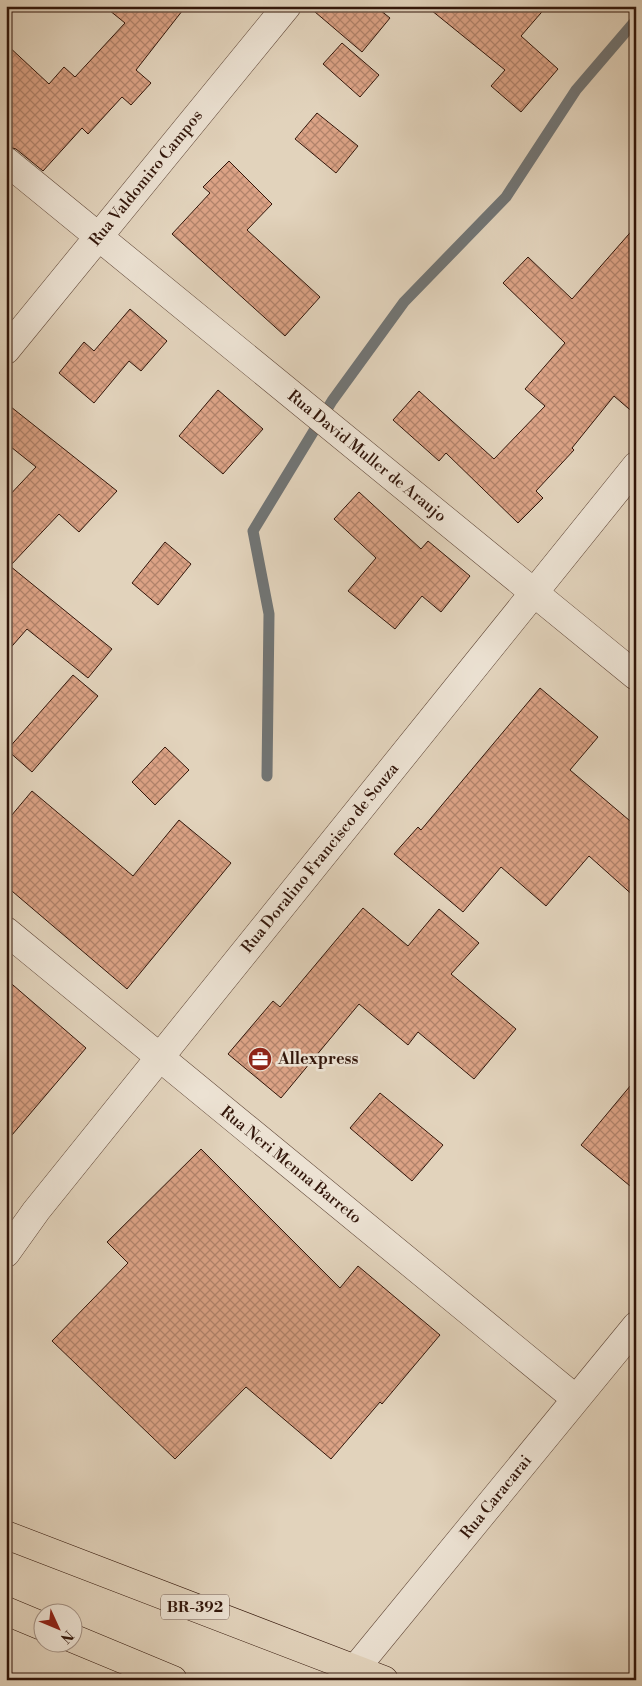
<svg xmlns="http://www.w3.org/2000/svg" width="642" height="1686" font-family="'Libre Bodoni',serif">
	<style>
		.lines { fill: none; stroke-linecap: round; stroke-linejoin: round }
		.stream { stroke: #717575; stroke-width: 11 }
		.building { fill: url(#building-cross-hatch); stroke: #32160a }
		.minor-casing { stroke: #5e4536; stroke-width: 29 }
		.highway-casing { stroke: #32160a; stroke-width: 29 }
		.minor { stroke: #ece2d3; stroke-width: 28 }
		.highway { stroke: #e2d3bc; stroke-width: 28 }
		.labels { text-anchor: middle; dominant-baseline: central; stroke-width: 5; stroke-linejoin: round; paint-order: stroke }
		.shield { fill: #ece2d3; stroke: #6a5346; stroke-width: 1 }
		.shield-label { font-size: 15px; font-weight: bold; fill: #32160a }
		.street-label { font-size: 16px; fill: #32160a; stroke: #ece2d3 }
		.poi-label { font-size: 16px; font-weight: bold; fill: #32160a; stroke: #ece2d3; text-anchor: start }
	</style>
	<defs>
		<pattern id="building-cross-hatch" width="8" height="8" patternUnits="userSpaceOnUse" patternTransform="scale(1.25)"><rect width="8" height="8" fill="#dba285"/><path d="M0 0l8 8M0 8l8-8" fill="none" stroke="#b2836b"/></pattern>
	</defs>
	<rect width="100%" height="100%" fill="#e2d3bc"/>
	<filter id="stains"><feTurbulence type="fractalNoise" baseFrequency=".004" numOctaves="4"/><feColorMatrix values="0 0 0 0 .2 0 0 0 0 .09 0 0 0 0 .02 0 0 0 .5 -.17"/></filter>
	<radialGradient id="worn" r=".72"><stop offset=".6" stop-color="#630" stop-opacity="0"/><stop offset="1" stop-color="#630" stop-opacity=".3"/></radialGradient>
	<g class="lines">
		<path class="stream" d="M 267,776 L 269,614 L 253,531 L 332,401 L 404,302 L 506,197 L 576,90 L 636,20"/>
	</g>
	<path class="building" d="M 104,6 L 186,6 L 136,70 L 151,83 L 131,105 L 122,97 L 88,134 L 82,128 L 43,171 L 16,149 L 6,146 L 6,44 L 49,84 L 64,67 L 75,77 L 125,23 Z
		M 308,6 L 375,6 L 390,18 L 362,52 Z
		M 426,6 L 547,6 L 521,36 L 558,69 L 521,112 L 491,86 L 505,70 Z
		M 342,43 L 379,75 L 360,97 L 323,64 Z
		M 317,113 L 358,146 L 336,173 L 295,139 Z
		M 229,161 L 272,204 L 247,230 L 320,297 L 285,336 L 172,234 L 210,193 L 203,187 Z
		M 636,226 L 636,415 L 614,396 L 572,448 L 574,450 L 536,491 L 543,498 L 518,523 L 446,453 L 439,461 L 393,420 L 419,391 L 494,459 L 545,406 L 525,389 L 565,343 L 503,283 L 528,257 L 572,299 Z
		M 130,309 L 167,341 L 141,371 L 129,361 L 94,403 L 59,373 L 84,342 L 94,351 Z
		M 218,390 L 263,429 L 223,474 L 179,436 Z
		M 6,403 L 117,491 L 79,532 L 59,514 L 10,566 L 112,649 L 88,678 L 27,629 L 6,653 L 6,499 L 36,467 L 6,443 Z
		M 359,492 L 421,549 L 428,541 L 470,576 L 441,612 L 422,596 L 395,629 L 348,591 L 376,558 L 334,519 Z
		M 165,542 L 191,564 L 158,605 L 132,583 Z
		M 73,675 L 98,696 L 32,772 L 7,750 Z
		M 540,688 L 598,737 L 570,770 L 636,826 L 636,898 L 589,856 L 546,906 L 501,867 L 463,912 L 394,854 L 418,827 L 421,830 Z
		M 165,747 L 189,770 L 155,805 L 132,782 Z
		M 32,791 L 133,876 L 179,820 L 231,863 L 127,989 L 6,886 L 6,822 Z
		M 363,908 L 408,946 L 439,909 L 479,943 L 451,974 L 516,1029 L 474,1079 L 418,1032 L 408,1045 L 359,1004 L 281,1098 L 228,1054 L 273,1001 L 280,1007 Z
		M 6,979 L 86,1048 L 6,1142 Z
		M 636,1079 L 636,1191 L 581,1145 Z
		M 380,1093 L 443,1145 L 412,1181 L 350,1128 Z
		M 201,1149 L 340,1288 L 358,1266 L 440,1335 L 382,1404 L 380,1402 L 331,1459 L 246,1387 L 175,1459 L 52,1341 L 128,1263 L 107,1242 Z"/>
	<g class="lines">
		<g class="minor-casing">
			<path id="minor" d="M 6,161 L 636,676
				M 6,350 L 287,6
				M 6,931 L 576,1399
				M 6,1253 L 36,1211 L 636,466
				M 355,1669 L 636,1326"/>
		</g>
		<g class="highway-casing">
			<path id="highway" d="M 6,1535 L 384,1680
				M 6,1611 L 42,1626
				M 72,1638 L 173,1680"/>
		</g>
		<use href="#minor" class="minor"/>
		<use href="#highway" class="highway"/>
	</g>
	<defs>
		<g id="office-disc" transform="scale(1.25)"><circle r="9.5" fill="#8f2418" stroke="#ece2d3"/><path d="M-6-3h4V-5.5h4V-3h4V5H-6ZM-1-4.5V-3h2v-1.5ZM-6 0V1H6V0Z" fill="#fff"/></g>
	</defs>
	<g fill-rule="evenodd">
		<use href="#office-disc" x="260" y="1059"/>
	</g>
	<g class="labels">
		<rect class="shield" x="161" y="1594.5" width="68" height="25" rx="4"/>
		<g class="shield-label">
			<text x="195" y="1607">BR-392</text>
		</g>
		<g class="street-label">
			<text transform="translate(146 178) rotate(-51)">Rua Valdomiro Campos</text>
			<text transform="translate(367 456) rotate(39)">Rua David Muller de Araujo</text>
			<text transform="translate(320 858) rotate(-51)">Rua Doralino Francisco de Souza</text>
			<text transform="translate(291 1165) rotate(39)">Rua Neri Menna Barreto</text>
			<text transform="translate(496 1497) rotate(-51)">Rua Caracarai</text>
		</g>
		<g class="poi-label">
			<text x="278" y="1059">Allexpress</text>
		</g>
	</g>
	<rect width="642" height="1686" fill="none" stroke="#e2d3bc" stroke-width="25"/>
	<rect x="8" y="8" width="627" height="1671" fill="none" stroke="#32160a" stroke-width="2.5"/>
	<rect x="12" y="12" width="617" height="1661" fill="none" stroke="#32160a"/>
	<g transform="translate(58 1628) rotate(134)"><circle r="24" fill="#ece2d3" stroke="#a29083"/>
	<path d="M0-4L9 19L0 12L-9 19Z" fill="#8f2418"/>
	<text y="-8" font-size="14" font-weight="bold" text-anchor="middle" fill="#32160a">N</text>
	</g>
	<rect width="100%" height="100%" filter="url(#stains)"/>
	<rect width="100%" height="100%" fill="url(#worn)"/>
</svg>
